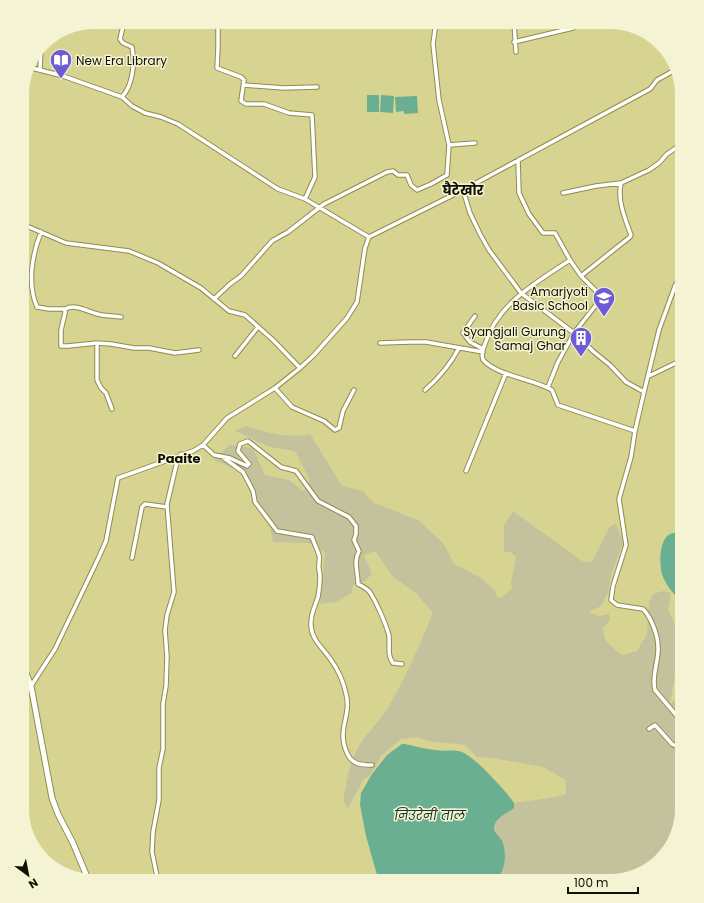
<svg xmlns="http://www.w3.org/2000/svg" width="704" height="903" font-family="Poppins,'Noto Sans Devanagari',sans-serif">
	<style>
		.green { fill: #c3c29d }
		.water { fill: #6aaf92 }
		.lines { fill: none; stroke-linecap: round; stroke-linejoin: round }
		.street-casing { stroke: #8f8c4d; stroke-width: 5.5 }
		.secondary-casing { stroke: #8f8c4d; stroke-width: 7 }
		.street { stroke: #fff; stroke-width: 3.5 }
		.secondary { stroke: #fff; stroke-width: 5 }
		.labels { text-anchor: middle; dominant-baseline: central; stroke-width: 3; stroke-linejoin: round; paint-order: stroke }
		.poi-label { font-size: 12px; fill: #100f00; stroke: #f4f3d3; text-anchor: end }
		.neighbourhood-label { font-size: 13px; font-weight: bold; fill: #100f00; stroke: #f4f3d3 }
		.water-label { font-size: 13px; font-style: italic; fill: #16372a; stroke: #f4f3d3 }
	</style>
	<rect width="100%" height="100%" fill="#d7d492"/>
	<path class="green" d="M 247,426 C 267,433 289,439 310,434 L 342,486 L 363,491 L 374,503 L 418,520 L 443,543 L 454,564 L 481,578 L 495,590 L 497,597 L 501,598 L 512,589 L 511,583 L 516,557 L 510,551 L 504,553 L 504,526 L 513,511 L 582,561 L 592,562 L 610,526 L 616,524 L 623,543 L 611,575 L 608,593 L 601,606 L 589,612 L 599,616 L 609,614 L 610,620 L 603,628 C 603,642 613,648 623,655 L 637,651 L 647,634 L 649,602 L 653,594 L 663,591 L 671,593 L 668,609 L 674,622 L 677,634 L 682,634 L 682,654 L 675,675 L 670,704 L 682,693 L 682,810 L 673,845 L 650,869 L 611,881 L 483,881 L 491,880 C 494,873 504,857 504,851 C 506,840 488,830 497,821 C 502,816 508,813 514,808 L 514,803 C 532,800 549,799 566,794 L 566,780 L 543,767 L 492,758 L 477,757 L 465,745 L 428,741 L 416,737 L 401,739 L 381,756 L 371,774 L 363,780 L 348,808 L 343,801 C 346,787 349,765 355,754 C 362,737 377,725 387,709 C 405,679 419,646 433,613 L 416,593 L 393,577 L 375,551 L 364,555 L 372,574 L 365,581 L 353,585 L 352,593 L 336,602 L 320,604 L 325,552 L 308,543 L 273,542 L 268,516 L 256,508 L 250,485 L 238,470 L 214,460 L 229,445 L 253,448 L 265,475 L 289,480 L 303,491 L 310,481 L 295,451 L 270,447 L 235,431 Z"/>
	<path class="water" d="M 367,95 L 379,95 L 379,112 L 367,112 Z
		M 381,95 L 394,96 L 393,113 L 380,112 Z
		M 417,96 L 418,113 L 404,114 L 404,111 L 396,112 L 395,97 Z
		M 674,533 L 682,534 L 682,602 C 674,595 665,584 662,574 C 659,563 659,534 674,533 Z
		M 402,744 L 405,744 C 415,746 425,749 435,750 C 444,752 452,749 462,752 C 475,757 506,791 514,803 L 514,808 C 509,812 497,818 495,824 C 491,832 501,836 503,843 C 506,852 506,870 498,876 C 494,880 488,880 483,881 L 376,881 L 377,875 L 366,836 L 360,805 L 361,793 L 372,774 L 387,755 Z"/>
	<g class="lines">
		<g class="street-casing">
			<path id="street" d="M 218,22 L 218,47 L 217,68 L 241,77 L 244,80 L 241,101 L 246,104 L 264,104 L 289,113 L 312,115 L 315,177 L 305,199
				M 514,22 L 516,52
				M 514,42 L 573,28
				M 28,67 L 63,76 L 122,97 L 132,106 L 145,113 L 161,117 L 178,124 L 278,189 L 305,199 L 369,237
				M 40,70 L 41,47
				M 244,85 L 284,88 L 317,87
				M 122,97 C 133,85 135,63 132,47 L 123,43 L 120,39 L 124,22
				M 449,145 L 475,143
				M 518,160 L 519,193 L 529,214 L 543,233 L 555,233 L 570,260 C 537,282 498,303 485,344 C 483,349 480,357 484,361 C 499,376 533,379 552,390 L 558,405 L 635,431
				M 463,190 L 470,213 L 480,234 L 489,250 L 521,293 L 574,333 L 594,352 L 610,365 L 626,382 L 644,392 L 635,431 L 631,457 L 619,499 L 626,545 L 613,586 L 611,600 L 617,605 L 643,609 C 651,617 658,635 658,647 C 659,662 651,675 655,690 L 682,722
				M 563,193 L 596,186 L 621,183 L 649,170 L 659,163 L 667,154 L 682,144
				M 22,224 L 66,243 L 129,251 L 158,263 L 201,288 L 229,311 L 245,315 L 273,340 L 300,368
				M 41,232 C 32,255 27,284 37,307 L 49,309 L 65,309 L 65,313 L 61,330 L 61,346 L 68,346 L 97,343 L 97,380 L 101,388 L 106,393 L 112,409
				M 581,276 L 630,237 L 631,235 C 625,219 617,200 621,183
				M 214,299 L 230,284 L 241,276 L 272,241 L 288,232 L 324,204 L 387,172 L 393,171 L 398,175 L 407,175 L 411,185 L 417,190 L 431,184 L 447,175 L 449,145 L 439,100 L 433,44 L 436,22
				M 65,309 C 77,303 89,313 102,315 C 108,316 115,316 121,317
				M 475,316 L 463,333 L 470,342 L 483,349
				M 97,343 L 111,344 L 134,348 L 149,348 L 175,353 L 199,350
				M 380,343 L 410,342 L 426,342 L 483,352
				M 235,356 L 258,327
				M 649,376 L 682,360
				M 548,387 L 558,362 L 574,333 L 600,300 L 599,294 L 581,276 L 570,260
				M 275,388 L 292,407 L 324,421 L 335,430 L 339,428 L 343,411 L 354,390
				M 425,390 C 439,378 450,365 459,348
				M 644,392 L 659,330 L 675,286 L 682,275
				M 203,445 L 214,455 L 230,458 L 247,466 L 249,464 L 238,451 L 240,444 L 248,441 L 281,467 L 296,471 L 318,501 L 349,517 L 356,526 L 356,534 L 354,540 L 359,551 C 353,563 358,571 358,584 C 362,586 366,588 369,591 C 375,599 387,626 389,636 C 390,647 387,655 393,663 L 402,664
				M 221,456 L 243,472 L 253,491 L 255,502 L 277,531 L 312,537 C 314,543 317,549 319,555 C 320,558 319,560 319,564 C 318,568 320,572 320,576 C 320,582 319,591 318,597 C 315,607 310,614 311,626 C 312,641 324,649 331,660 C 338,669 344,683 346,694 C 352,716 336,729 347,753 C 352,765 362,765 372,765
				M 466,471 L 506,373
				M 132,558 L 142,507 L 145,504 L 167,507
				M 22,694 L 31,686 L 55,649 L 98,559 L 106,541 L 118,478 L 193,451 L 203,445 L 227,418 L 275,388 L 300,368 L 314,355 L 347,318 L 357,302 L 365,248 L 369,237 L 463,190 L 650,89 L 657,80 L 675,70
				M 649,729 L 655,725 L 672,744 L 682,749
				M 158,881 L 152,852 L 153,832 L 159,800 L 159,768 L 163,749 L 163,704 L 166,686 L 167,657 L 165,630 L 167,615 L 174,592 L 167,504 L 176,466 L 181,454"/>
		</g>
		<g class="secondary-casing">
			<path id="secondary" d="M 22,663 L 31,686 L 52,798 L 58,814 L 73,843 L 88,879"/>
		</g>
		<use href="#street" class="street"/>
		<use href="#secondary" class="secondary"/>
	</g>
	<defs>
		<g id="library-pin" transform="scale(1.15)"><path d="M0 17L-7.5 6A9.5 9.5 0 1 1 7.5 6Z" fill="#6e5cd6" stroke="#f4f3d3"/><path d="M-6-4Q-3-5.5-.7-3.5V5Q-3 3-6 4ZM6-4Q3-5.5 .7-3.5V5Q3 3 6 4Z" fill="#fff"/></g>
		<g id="school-pin" transform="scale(1.15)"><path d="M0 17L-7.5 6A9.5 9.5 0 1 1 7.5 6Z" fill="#6e5cd6" stroke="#f4f3d3"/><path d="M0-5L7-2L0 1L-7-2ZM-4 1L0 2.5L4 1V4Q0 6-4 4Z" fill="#fff"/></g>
		<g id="building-pin" transform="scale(1.15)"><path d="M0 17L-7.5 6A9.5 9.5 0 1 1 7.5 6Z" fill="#6e5cd6" stroke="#f4f3d3"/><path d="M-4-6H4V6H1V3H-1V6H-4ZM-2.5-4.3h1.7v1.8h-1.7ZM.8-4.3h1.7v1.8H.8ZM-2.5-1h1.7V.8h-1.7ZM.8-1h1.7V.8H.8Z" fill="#fff"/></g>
	</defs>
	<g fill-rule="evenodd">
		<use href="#library-pin" x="61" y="60"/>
		<use href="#school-pin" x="604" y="298"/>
		<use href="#building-pin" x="581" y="338"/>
	</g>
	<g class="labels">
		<g class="poi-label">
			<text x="76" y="60" text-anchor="start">New Era Library</text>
			<text x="588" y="291">Amarjyoti<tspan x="588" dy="14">Basic School</tspan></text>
			<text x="566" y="331">Syangjali Gurung<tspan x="566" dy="14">Samaj Ghar</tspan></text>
		</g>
		<g class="neighbourhood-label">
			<text x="463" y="190">घैटेखोर</text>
			<text x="179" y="458">Paaite</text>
		</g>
		<g class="water-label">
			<text x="430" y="815">निउरेनी ताल</text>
		</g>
	</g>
	<path d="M0 0H704V903H0ZM94 29H610A65 65 0 0 1 675 94V809A65 65 0 0 1 610 874H94A65 65 0 0 1 29 809V94A65 65 0 0 1 94 29Z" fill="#f4f3d3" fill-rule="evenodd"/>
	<g transform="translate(28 875) rotate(148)" stroke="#f4f3d3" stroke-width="3" paint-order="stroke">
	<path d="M0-3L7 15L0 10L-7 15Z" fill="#100f00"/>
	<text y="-6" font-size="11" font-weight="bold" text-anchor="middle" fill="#100f00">N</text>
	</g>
	<path d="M568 887v6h70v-6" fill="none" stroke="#100f00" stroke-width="2"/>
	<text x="574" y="887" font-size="12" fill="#100f00" stroke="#f4f3d3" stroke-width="3" paint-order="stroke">100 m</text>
</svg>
